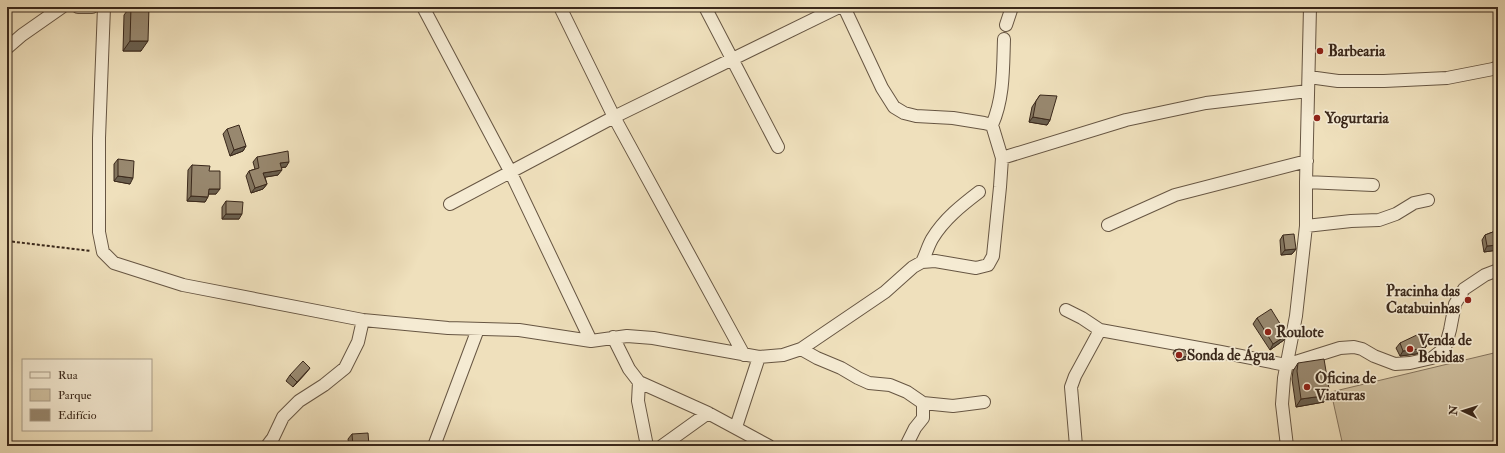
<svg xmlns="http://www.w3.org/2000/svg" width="1505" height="453" font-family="'IM FELL Double Pica',serif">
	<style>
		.green { fill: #d0c1a1; stroke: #85745e }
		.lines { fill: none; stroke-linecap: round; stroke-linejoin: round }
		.minor-casing { stroke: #675643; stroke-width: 14 }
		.path { stroke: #3a281b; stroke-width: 2; stroke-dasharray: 3 2; stroke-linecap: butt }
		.minor { stroke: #f5ebd3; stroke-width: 12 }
		.wall { fill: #83755f; stroke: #3a281b }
		.shaded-wall { fill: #6a5f4e; stroke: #3a281b }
		.building { fill: #98886f; stroke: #3a281b }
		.poi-dot { fill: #8f2418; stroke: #f5ebd3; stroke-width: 1.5 }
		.labels { text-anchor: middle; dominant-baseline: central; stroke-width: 3.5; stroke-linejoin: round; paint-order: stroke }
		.poi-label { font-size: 15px; font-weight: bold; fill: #3a281b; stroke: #f5ebd3; text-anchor: start }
	</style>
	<rect width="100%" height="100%" fill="#efe0bc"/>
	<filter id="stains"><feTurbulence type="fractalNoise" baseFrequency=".005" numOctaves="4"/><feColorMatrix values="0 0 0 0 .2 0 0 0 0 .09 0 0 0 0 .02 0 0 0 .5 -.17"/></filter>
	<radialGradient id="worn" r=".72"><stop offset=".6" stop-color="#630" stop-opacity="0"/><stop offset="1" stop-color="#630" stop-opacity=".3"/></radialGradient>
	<path class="green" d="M 1498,352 L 1498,446 L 1343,446 L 1331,392 Z"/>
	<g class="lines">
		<g class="minor-casing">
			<path id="minor" d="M 78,7 L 92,7
				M 104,7 L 99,138 L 99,232 L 103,252 L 114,263 L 183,285 L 363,320 L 448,328 L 519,330 L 591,341 L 627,336 L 653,338 L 759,357 L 783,355 L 801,349 L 885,292 L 913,267 L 922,262 L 935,261 L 976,268 L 988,265 L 993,256 L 1000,187 L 1002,158 L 992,125 L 984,123 L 953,118 L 916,116 L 904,113 L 894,107 L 882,88 L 844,7
				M 423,7 L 510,171 L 591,341
				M 560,7 L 614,117 L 744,355
				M 705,7 L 778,147
				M 1006,25 L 1012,7
				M 7,48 L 22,35 L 62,7
				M 1309,77 L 1338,81 L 1384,81 L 1447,78 L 1493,69 L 1498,67
				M 992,125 C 1004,98 1003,68 1004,39
				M 1002,158 L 1126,120 L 1206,103 L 1308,91
				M 1306,182 L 1373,185
				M 450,204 L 614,117 L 839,7
				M 1108,225 L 1175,195 L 1307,161
				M 1306,226 L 1351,221 L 1379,220 L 1396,214 L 1414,203 L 1428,200
				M 922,262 C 926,254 928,246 932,239 C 944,219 962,205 979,192
				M 1066,310 L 1082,318 L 1100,330 L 1221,352 L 1286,365 L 1340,348 L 1354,347 L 1362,349 L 1374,356 L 1395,364 L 1410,363 L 1432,358 L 1445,348 L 1450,330 L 1455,304 L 1464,289 L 1485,275 L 1498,270
				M 613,337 L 629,369 L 639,382 L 708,413 L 769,446
				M 801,349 L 817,358 L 841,368 L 858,378 L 869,383 L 890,385 L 907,392 L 923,403 L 923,418 L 915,428 L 906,446
				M 639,382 L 638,401 L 647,446
				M 923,403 L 953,406 L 984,402
				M 736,427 L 759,357
				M 267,446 L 273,438 L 283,417 L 299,401 L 324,385 L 345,368 L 358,342 L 363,320
				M 434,446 L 478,329
				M 662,446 L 708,413
				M 1076,446 L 1071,387 L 1075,376 L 1100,330
				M 1287,446 L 1282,404 L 1284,378 L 1296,316 L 1306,226 L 1306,182 L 1310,7"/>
		</g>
		<path class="path" d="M 7,241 L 91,251"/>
		<use href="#minor" class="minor"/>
	</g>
	<path class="wall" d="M 130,7 L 149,7 L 141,51 L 123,51 L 124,15 Z
		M 1040,95 L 1050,120 L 1047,125 L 1029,122 L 1032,107 Z
		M 227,129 L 246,146 L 243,151 L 230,156 L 223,134 Z
		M 257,157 L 286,167 L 281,168 L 278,175 L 265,177 L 267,184 L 263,189 L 251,193 L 246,176 L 249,171 L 255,169 L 253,162 Z
		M 118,159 L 130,184 L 114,181 L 114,164 Z
		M 192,165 L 209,171 L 216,194 L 209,194 L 205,202 L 187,201 L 188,170 Z
		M 226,201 L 239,219 L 222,219 L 222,207 Z
		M 1498,230 L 1498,250 L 1484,252 L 1482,240 L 1485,235 Z
		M 1283,235 L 1296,249 L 1292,254 L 1281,255 L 1280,240 Z
		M 1257,318 L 1284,340 L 1270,350 L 1253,324 Z
		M 1400,343 L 1427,345 L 1423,351 L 1416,354 L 1400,356 L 1396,348 Z
		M 1175,350 L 1186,359 L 1177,361 L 1173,353 Z
		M 1298,363 L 1330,395 L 1324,402 L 1296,407 L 1292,379 L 1293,371 Z
		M 306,373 L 293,387 L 286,381 L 290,375 Z
		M 352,434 L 369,445 L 368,446 L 349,446 L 348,439 Z"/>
	<path class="shaded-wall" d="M 130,41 L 148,41 L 141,51 L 123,51 Z
		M 1033,117 L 1050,120 L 1047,125 L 1029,122 Z
		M 246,146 L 243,151 L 230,156 L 234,150 Z
		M 289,162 L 286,167 L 277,168 L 280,163 Z
		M 282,170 L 278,175 L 260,178 L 263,173 Z
		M 118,176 L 133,178 L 130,184 L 114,181 Z
		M 267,184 L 263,189 L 251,193 L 255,188 Z
		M 209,189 L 220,189 L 216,194 L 206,194 Z
		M 191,196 L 208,197 L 205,202 L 187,201 Z
		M 226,214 L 242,214 L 239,219 L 222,219 Z
		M 1498,245 L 1498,250 L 1484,252 L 1487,246 Z
		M 1296,249 L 1292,254 L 1281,255 L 1285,250 Z
		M 1287,335 L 1284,340 L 1270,350 L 1273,344 Z
		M 1427,345 L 1423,351 L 1416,354 L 1400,356 L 1403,351 Z
		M 1188,356 L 1186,359 L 1177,361 L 1179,358 Z
		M 310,368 L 306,373 L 293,387 L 297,382 Z
		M 1330,395 L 1324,402 L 1296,407 L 1301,399 Z
		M 369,445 L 368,446 L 352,446 Z"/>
	<path class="building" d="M 131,7 L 149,7 L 148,41 L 130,41 Z
		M 1040,95 L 1057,96 L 1050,120 L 1033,117 L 1036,101 Z
		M 239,125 L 246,146 L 234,150 L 227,129 Z
		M 288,151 L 289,162 L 280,163 L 282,170 L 263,173 L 267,184 L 255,188 L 249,171 L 259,168 L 257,157 Z
		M 118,159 L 134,161 L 133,178 L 118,176 Z
		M 192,165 L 210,166 L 209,171 L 220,171 L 220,189 L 209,189 L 208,197 L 191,196 Z
		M 226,201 L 243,202 L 242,214 L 226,214 Z
		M 1498,230 L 1498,245 L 1487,246 L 1485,235 Z
		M 1294,234 L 1296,249 L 1285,250 L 1283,235 Z
		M 1271,309 L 1287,335 L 1273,344 L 1257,318 Z
		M 1421,333 L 1427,345 L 1420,349 L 1403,351 L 1400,343 Z
		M 1179,349 L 1185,350 L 1188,356 L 1179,358 L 1175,350 Z
		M 1324,359 L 1330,395 L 1301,399 L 1297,371 L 1298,363 Z
		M 303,361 L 310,368 L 297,382 L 290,375 Z
		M 368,433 L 369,445 L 353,446 L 352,434 Z"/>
	<g class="poi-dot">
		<circle cx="1320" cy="51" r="4"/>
		<circle cx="1317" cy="118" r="4"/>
		<circle cx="1468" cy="300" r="4"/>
		<circle cx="1268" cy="332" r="4"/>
		<circle cx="1410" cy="349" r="4"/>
		<circle cx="1179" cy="355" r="4"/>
		<circle cx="1307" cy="387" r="4"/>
	</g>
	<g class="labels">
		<g class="poi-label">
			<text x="1328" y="51">Barbearia</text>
			<text x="1325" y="118">Yogurtaria</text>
			<text x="1460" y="291" text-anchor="end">Pracinha das<tspan x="1460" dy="17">Catabuinhas</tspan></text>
			<text x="1276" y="332">Roulote</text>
			<text x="1418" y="340">Venda de<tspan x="1418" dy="17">Bebidas</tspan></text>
			<text x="1187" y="355">Sonda de Água</text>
			<text x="1315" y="378">Oficina de<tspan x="1315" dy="17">Viaturas</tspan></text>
		</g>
	</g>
	<rect width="1505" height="453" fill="none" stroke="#efe0bc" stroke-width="24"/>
	<rect x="8" y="8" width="1489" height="437" fill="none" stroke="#3a281b" stroke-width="2"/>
	<rect x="12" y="12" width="1481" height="429" fill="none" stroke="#3a281b"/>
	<rect x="22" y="359" width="130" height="72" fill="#f5ebd3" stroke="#aa9d89"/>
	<rect x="30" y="372" width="20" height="6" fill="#f5ebd3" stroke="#aa9d89"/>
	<text x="58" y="379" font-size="12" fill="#3a281b">Rua</text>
	<rect x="30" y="389" width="20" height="12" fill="#d0c1a1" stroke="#aa9d89"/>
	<text x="58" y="399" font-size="12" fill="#3a281b">Parque</text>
	<rect x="30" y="409" width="20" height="12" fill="#98886f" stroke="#aa9d89"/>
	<text x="58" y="419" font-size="12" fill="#3a281b">Edifício</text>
	<g transform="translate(1463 411) rotate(274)" stroke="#f5ebd3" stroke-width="3" paint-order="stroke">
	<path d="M0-3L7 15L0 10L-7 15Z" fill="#3a281b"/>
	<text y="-6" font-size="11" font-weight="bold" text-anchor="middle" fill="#3a281b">N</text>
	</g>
	<rect width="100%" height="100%" filter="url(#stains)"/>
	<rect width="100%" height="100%" fill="url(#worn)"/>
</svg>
